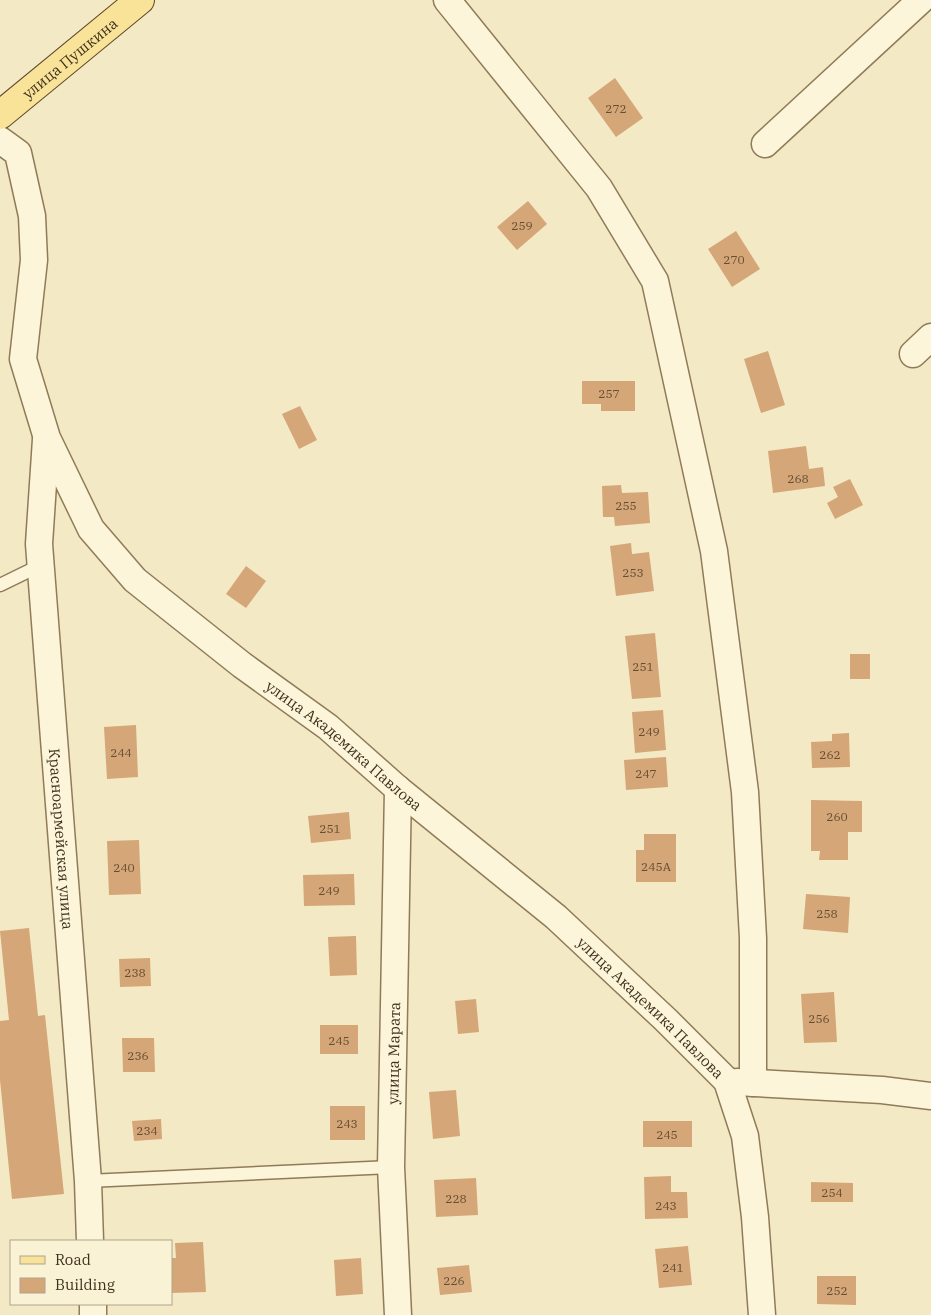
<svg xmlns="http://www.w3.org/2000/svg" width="931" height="1315" font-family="'IBM Plex Serif',serif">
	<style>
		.building { fill: #d5a677 }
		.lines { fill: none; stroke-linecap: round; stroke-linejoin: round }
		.service-casing { stroke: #907b58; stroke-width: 15 }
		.minor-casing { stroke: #907b58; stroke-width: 29 }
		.primary-casing { stroke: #5e482d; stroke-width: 30 }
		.service { stroke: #fcf5d9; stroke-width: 12 }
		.minor { stroke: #fcf5d9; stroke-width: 26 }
		.primary { stroke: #f9e399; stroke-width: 28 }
		.labels { text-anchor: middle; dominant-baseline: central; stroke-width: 5; stroke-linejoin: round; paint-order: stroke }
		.number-label { font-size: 12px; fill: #644e34 }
		.street-label { font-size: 15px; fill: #3f301e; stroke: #f9f2d5 }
	</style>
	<rect width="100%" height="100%" fill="#f3e9c5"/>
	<path class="building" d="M 615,78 L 643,118 L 616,137 L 588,98 Z
		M 528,201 L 547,224 L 517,250 L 497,227 Z
		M 736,231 L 760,269 L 732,287 L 708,249 Z
		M 768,351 L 785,405 L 761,413 L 744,359 Z
		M 582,381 L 635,381 L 635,411 L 601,411 L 601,404 L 582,404 Z
		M 300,406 L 317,440 L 299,449 L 282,414 Z
		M 806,446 L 809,469 L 823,467 L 825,486 L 773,493 L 768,451 Z
		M 850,479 L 863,505 L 835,519 L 827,503 L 838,497 L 833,487 Z
		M 621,485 L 622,493 L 648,492 L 650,523 L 615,526 L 614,517 L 603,517 L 602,486 Z
		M 631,543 L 632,554 L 649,552 L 654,591 L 616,596 L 610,546 Z
		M 246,566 L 266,581 L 246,608 L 226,594 Z
		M 655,633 L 661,697 L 632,699 L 625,636 Z
		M 850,654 L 870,654 L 870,679 L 850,679 Z
		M 663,710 L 666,750 L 635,753 L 632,712 Z
		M 136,725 L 138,777 L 107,779 L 104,727 Z
		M 849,733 L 850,767 L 812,768 L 811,742 L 832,741 L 832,734 Z
		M 666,757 L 668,787 L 626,790 L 624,760 Z
		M 811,800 L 862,801 L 862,832 L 848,832 L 848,860 L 819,860 L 820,851 L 811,851 Z
		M 349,812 L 351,839 L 311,843 L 308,816 Z
		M 644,834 L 676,834 L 676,882 L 636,882 L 636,850 L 644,850 Z
		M 139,840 L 141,894 L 109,895 L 107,841 Z
		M 354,874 L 355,905 L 304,906 L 303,875 Z
		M 806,894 L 850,897 L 848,933 L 803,929 Z
		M 29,928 L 38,1016 L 45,1015 L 64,1194 L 12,1199 L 0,1080 L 0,1021 L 9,1020 L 0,931 Z
		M 356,936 L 357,975 L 330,976 L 328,937 Z
		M 150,958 L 151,986 L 120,987 L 119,959 Z
		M 834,992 L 837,1042 L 804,1043 L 801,994 Z
		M 476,999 L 479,1032 L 458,1034 L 455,1001 Z
		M 320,1025 L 358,1025 L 358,1054 L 320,1054 Z
		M 122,1038 L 154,1038 L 155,1072 L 123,1072 Z
		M 456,1090 L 460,1136 L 433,1139 L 429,1092 Z
		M 330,1106 L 365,1106 L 365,1140 L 330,1140 Z
		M 161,1119 L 162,1139 L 134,1141 L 132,1121 Z
		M 643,1121 L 692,1121 L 692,1147 L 643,1147 Z
		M 671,1176 L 671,1192 L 687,1192 L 688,1218 L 645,1219 L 644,1177 Z
		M 476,1178 L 478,1215 L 436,1217 L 434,1180 Z
		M 811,1182 L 853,1183 L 853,1202 L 811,1202 Z
		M 203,1242 L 206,1292 L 171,1293 L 171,1258 L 176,1258 L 175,1243 Z
		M 688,1246 L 692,1285 L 659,1288 L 655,1249 Z
		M 361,1258 L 363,1294 L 336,1296 L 334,1260 Z
		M 469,1265 L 472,1292 L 440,1295 L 437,1268 Z
		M 817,1276 L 856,1276 L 856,1305 L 817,1304 Z"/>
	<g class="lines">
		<g class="service-casing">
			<path id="service" d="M 0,585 L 41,565
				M 88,1181 L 391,1167"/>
		</g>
		<g class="minor-casing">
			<g id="minor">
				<path d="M 447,0 L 599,188 L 655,281 L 714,551 L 745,792 L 753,938 L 753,1083"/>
				<path id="s1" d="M 0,140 L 18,153 L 32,216 L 34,260 L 23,359 L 47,438 L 91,529 L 135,580 L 242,665 L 328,727 L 398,789 L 556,917 L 666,1020 L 727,1081 L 745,1136 L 755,1217 L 762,1315"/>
				<path d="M 765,144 L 921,0"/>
				<path d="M 913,354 L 931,337"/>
				<path id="s2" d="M 46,439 L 39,544 L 88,1181 L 90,1241"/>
				<path d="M 737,1082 L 882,1090 L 931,1096"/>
				<path d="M 93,1304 L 93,1315"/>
				<path id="s3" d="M 398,1315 L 391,1167 L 398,789"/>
			</g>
		</g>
		<g class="primary-casing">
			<g id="primary">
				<path id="s4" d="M 0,115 L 140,0"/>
			</g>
		</g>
		<use href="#service" class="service"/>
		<use href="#minor" class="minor"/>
		<use href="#primary" class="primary"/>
	</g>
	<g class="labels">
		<g class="number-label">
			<text x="616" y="108">272</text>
			<text x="522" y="225">259</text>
			<text x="734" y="259">270</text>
			<text x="609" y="393">257</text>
			<text x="798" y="478">268</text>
			<text x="626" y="505">255</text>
			<text x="633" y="572">253</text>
			<text x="643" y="666">251</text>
			<text x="649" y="731">249</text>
			<text x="121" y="752">244</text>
			<text x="830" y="754">262</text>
			<text x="646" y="773">247</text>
			<text x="837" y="816">260</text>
			<text x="330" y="828">251</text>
			<text x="656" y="866">245А</text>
			<text x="124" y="867">240</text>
			<text x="329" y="890">249</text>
			<text x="827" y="913">258</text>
			<text x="135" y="972">238</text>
			<text x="819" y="1018">256</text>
			<text x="339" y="1040">245</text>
			<text x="138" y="1055">236</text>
			<text x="347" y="1123">243</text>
			<text x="147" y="1130">234</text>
			<text x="667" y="1134">245</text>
			<text x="832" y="1192">254</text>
			<text x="456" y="1198">228</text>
			<text x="666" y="1205">243</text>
			<text x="673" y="1267">241</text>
			<text x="454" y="1280">226</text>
			<text x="837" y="1290">252</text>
		</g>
		<g class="street-label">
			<text stroke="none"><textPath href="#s4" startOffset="90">улица Пушкина</textPath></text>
			<text stroke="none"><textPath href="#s1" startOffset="748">улица Академика Павлова</textPath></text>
			<text stroke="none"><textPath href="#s2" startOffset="401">Красноармейская улица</textPath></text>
			<text stroke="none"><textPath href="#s1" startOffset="1152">улица Академика Павлова</textPath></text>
			<text stroke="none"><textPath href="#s3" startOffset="262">улица Марата</textPath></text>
		</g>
	</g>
	<rect x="10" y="1240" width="162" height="65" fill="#f9f2d5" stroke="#afa48c"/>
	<rect x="20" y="1256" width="25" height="8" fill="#f9e399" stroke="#afa48c"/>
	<text x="55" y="1265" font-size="15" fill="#3f301e">Road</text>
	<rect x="20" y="1278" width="25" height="15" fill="#d5a677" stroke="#afa48c"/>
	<text x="55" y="1290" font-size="15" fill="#3f301e">Building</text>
</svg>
